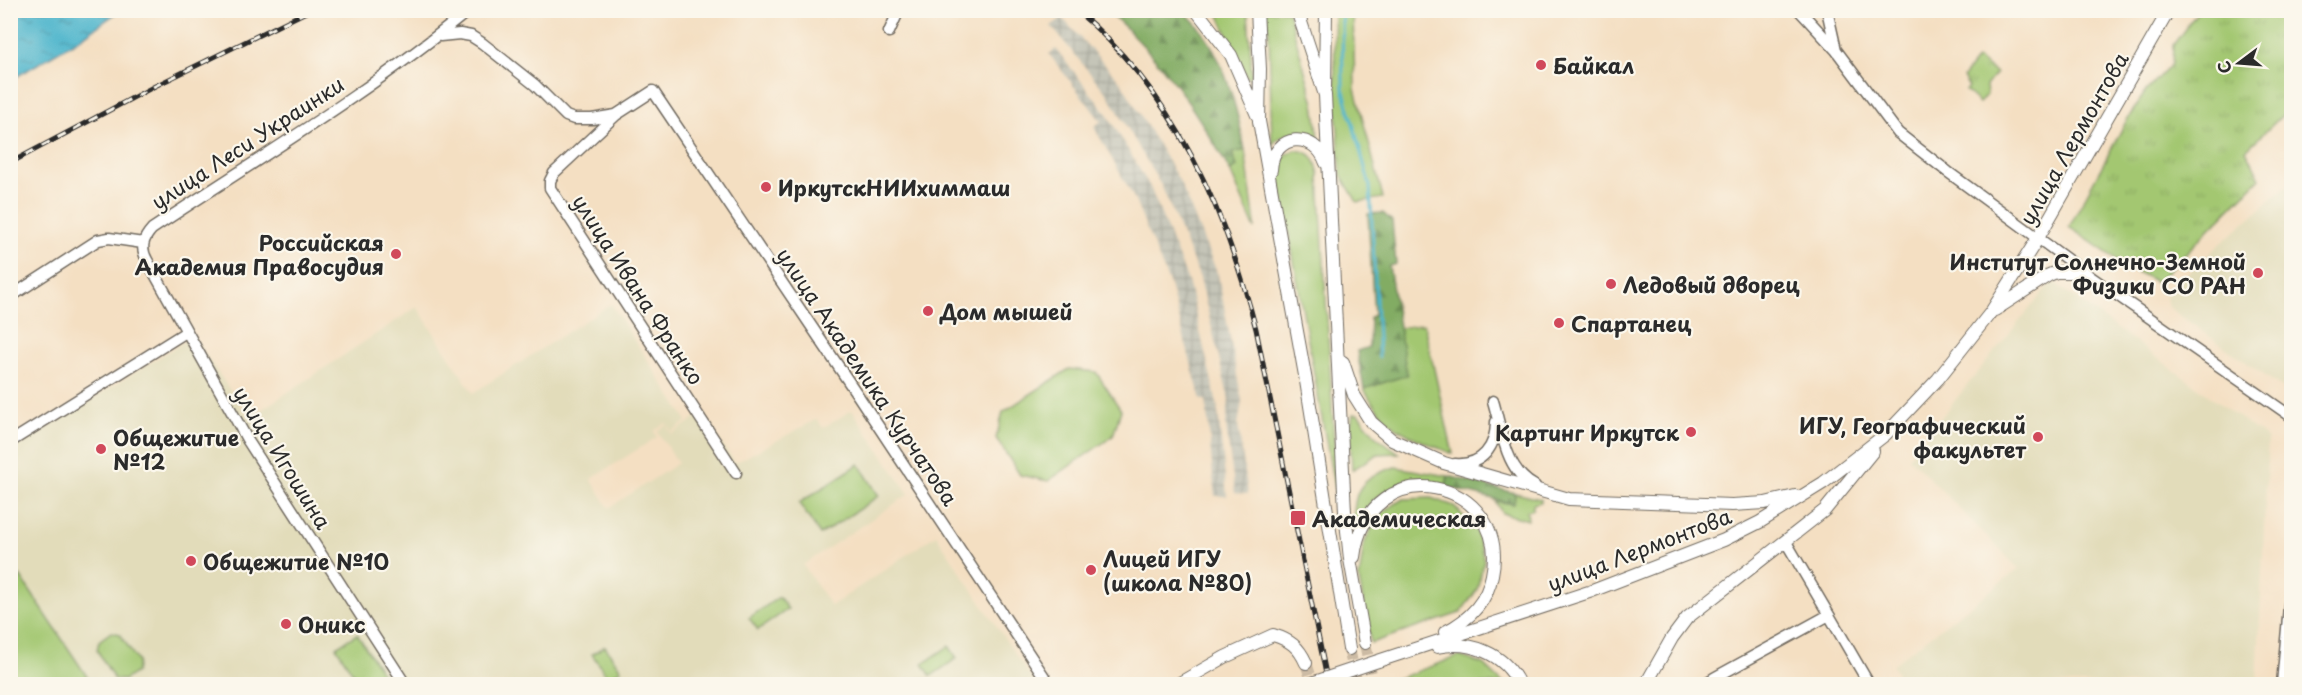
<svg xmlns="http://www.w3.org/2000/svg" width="2302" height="695" font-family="'Playpen Sans',sans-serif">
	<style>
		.built { fill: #e2dcba }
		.industrial { fill: url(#industrial-grid) }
		.green { fill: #a3c771; stroke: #67794e; stroke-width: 1.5 }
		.forest { fill: url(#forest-firs); stroke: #566c47; stroke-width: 1.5 }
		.park { fill: url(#park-tufts); stroke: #67794e; stroke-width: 1.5 }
		.water { fill: url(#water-ripples); stroke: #3c707c; stroke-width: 1.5 }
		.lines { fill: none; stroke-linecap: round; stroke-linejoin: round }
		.stream { stroke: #4eb5cc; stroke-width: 3 }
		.major-tunnel { stroke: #ccbba4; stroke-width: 12; stroke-dasharray: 12 6; stroke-linecap: butt }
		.minor-casing { stroke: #716a60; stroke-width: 13 }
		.major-casing { stroke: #716a60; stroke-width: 14 }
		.minor { stroke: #fff; stroke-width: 10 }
		.major { stroke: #fff; stroke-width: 12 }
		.rail-casing { stroke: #2b2b2b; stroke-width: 5 }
		.rail { stroke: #fbf7ec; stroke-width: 3; stroke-dasharray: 9; stroke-linecap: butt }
		.major-bridge-casing { stroke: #716a60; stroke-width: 14; stroke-linecap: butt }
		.major-bridge { stroke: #fff; stroke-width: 12 }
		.poi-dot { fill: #d1495b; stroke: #fbf7ec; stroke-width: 2 }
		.labels { text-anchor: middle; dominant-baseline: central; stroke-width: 4.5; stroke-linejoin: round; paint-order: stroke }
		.poi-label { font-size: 21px; font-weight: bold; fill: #2b2b2b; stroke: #fbf7ec; text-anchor: start }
		.street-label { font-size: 21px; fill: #2b2b2b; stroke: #fbf7ec }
	</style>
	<defs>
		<pattern id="industrial-grid" width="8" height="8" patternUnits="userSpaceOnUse" patternTransform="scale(1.5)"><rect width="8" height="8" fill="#c5c5b8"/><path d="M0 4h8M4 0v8" fill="none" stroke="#a9a99e"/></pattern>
		<pattern id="forest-firs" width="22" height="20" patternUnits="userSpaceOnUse" patternTransform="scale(1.5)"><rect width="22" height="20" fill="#82ac63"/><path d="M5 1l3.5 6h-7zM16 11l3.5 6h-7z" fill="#6b8c52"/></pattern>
		<pattern id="park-tufts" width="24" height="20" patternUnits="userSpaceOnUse" patternTransform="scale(1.5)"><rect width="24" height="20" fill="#a3c771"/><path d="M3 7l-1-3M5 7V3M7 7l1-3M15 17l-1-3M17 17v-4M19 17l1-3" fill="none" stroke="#8cab62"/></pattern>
		<pattern id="water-ripples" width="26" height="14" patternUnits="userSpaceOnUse" patternTransform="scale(1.5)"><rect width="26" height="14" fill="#4eb5cc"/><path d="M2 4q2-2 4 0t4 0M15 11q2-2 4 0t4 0" fill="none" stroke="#4193a6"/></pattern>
	</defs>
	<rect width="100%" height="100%" fill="#fbf7ec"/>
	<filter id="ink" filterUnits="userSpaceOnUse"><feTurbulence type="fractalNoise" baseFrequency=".0167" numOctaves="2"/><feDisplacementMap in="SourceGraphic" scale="12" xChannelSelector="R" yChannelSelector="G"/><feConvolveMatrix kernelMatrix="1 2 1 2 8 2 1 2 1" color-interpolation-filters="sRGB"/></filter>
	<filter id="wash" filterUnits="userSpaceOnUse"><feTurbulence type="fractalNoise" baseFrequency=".008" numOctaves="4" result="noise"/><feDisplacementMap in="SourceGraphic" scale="24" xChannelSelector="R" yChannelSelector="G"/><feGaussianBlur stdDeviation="1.35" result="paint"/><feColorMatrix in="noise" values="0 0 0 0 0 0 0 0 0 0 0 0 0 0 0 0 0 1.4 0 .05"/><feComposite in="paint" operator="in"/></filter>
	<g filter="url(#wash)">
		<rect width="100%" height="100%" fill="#f4dfc2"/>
		<path class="built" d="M 2291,182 L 2291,394 L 2168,307 L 2165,293 Z
			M 2052,281 L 2268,439 L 2257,684 L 1902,684 L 1892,665 L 2019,569 L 1909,457 Z
			M 611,304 L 687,421 L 672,432 L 666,423 L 654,431 L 657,437 L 591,479 L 609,508 L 678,463 L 657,431 L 666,425 L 672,434 L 701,414 L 735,463 L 817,419 L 823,428 L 852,410 L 909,494 L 803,565 L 831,606 L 936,535 L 1035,684 L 11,684 L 11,450 L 193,336 L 249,418 L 417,307 L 473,393 Z"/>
		<path class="industrial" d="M 1062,18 L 1121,82 L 1180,182 L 1218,275 L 1242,401 L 1238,425 L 1248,494 L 1235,493 L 1226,425 L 1229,400 L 1200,278 L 1162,187 L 1109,96 L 1051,26 Z
			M 1056,49 L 1107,114 L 1150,187 L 1188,281 L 1217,403 L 1227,496 L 1215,496 L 1206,400 L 1201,400 L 1170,285 L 1133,196 L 1094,127 L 1101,121 L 1049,54 Z"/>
		<path class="green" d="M 1217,11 L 1248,11 L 1252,78 L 1247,77 Z
			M 1266,11 L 1288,11 L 1314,103 L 1319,140 C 1306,127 1283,131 1272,145 L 1269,34 Z
			M 1334,11 L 1353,11 L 1355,89 L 1383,198 L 1357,202 L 1341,175 L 1335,92 Z
			M 1245,150 L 1255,223 L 1255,229 L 1230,171 L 1237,167 L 1232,153 Z
			M 1295,150 C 1312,151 1316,159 1319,175 L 1334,441 L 1343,536 L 1278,172 L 1282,157 Z
			M 1424,324 L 1453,454 C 1409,435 1389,433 1364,389 L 1406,375 L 1399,328 Z
			M 1069,369 L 1096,372 L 1121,410 L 1113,436 L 1048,481 L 1020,475 L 996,438 L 1003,412 Z
			M 1353,414 L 1358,414 L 1377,437 L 1399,453 L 1378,454 L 1352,470 L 1350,429 Z
			M 859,464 L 879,496 L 820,535 L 799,503 Z
			M 1395,467 L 1448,476 L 1446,487 C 1420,484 1396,481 1375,499 C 1366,507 1360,521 1354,530 C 1353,492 1357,479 1395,467 Z
			M 1515,493 L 1541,499 L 1541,502 L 1533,504 L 1533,509 L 1527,511 L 1528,520 L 1502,513 L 1495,501 L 1513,504 Z
			M 1431,498 L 1454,506 L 1476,530 L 1484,560 L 1477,590 L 1460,613 L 1371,643 L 1359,579 L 1364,544 L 1378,515 L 1403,499 Z
			M 20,576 L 92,684 L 11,684 L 11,582 Z
			M 779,597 L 788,609 L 758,630 L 749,618 Z
			M 111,632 L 120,634 L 138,662 L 136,672 L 124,680 L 114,679 L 97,650 L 99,641 Z
			M 357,634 L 389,684 L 360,684 L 336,647 Z
			M 605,646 L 621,670 L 608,678 L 592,654 Z
			M 949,646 L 957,658 L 931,676 L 923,664 Z
			M 1459,656 L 1483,664 L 1504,684 L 1383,684 Z"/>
		<path class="forest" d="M 1183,11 C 1221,42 1236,103 1245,150 L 1232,153 L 1237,167 L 1230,171 C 1194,107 1163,60 1108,11 Z
			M 1383,213 L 1392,221 L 1396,264 L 1389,266 L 1407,375 L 1364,389 L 1357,351 L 1369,347 L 1370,317 L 1374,315 L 1368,214 Z
			M 1448,476 L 1515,493 L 1514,504 L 1446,487 Z"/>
		<path class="park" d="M 2199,10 L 2291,11 L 2291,110 L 2289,109 L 2246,150 L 2260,178 L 2157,282 L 2129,268 L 2069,227 L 2127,120 L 2146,91 L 2172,64 L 2173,45 Z
			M 1977,59 L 1996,73 L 1986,86 L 1987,95 L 1979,103 L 1966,91 L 1969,87 L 1963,77 Z"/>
		<path class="water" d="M 11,10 L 119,10 L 119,11 L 81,38 L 11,80 Z"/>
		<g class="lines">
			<path class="stream" d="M 1342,10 L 1343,88 L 1370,186 L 1379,357"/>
		</g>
	</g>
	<g filter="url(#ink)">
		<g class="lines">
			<path class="major-tunnel" d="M 1365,643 L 1373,684
				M 1349,649 L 1357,684
				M 1306,663 L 1313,684"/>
			<g class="minor-casing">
				<path id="minor" d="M 1799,10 L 1836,50 L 1898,133 L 1948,172 L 2091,277 L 2292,417
					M 1827,10 L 1836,50
					M 889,32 L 899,10
					M 440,36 L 460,34 L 471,36 L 482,43 L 535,85 L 566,116 L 574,119 L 592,119 L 616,115
					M 10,297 L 98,240 L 109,238 L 143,243
					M 1493,401 C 1502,430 1505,471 1535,486
					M 10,442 L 186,332
					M 1455,464 C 1482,466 1496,447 1496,422
					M 736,473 L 550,188 L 550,181 L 554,173 L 616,115 L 653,91 L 857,394 L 1049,684
					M 1786,542 L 1829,615
					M 1714,678 L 1829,615 L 1869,684
					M 405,684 L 248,441 L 147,260 C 140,247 143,239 152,229 C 259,158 370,92 469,10
					M 1704,684 L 1714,678 L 1718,684
					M 2282,684 L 2292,573"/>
			</g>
			<g class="major-casing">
				<path id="major" d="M 1196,10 L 1231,55 L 1257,115
					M 1257,10 L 1260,69 L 1259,121 L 1306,381 L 1349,649
					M 1297,10 L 1325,95 L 1345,512 L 1350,559 L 1365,643
					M 1325,88 L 1326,10
					M 1271,170 C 1273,132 1315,131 1326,163
					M 1995,310 L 2049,275 L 2056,272 L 2085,272
					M 1343,362 L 1354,395 L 1371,422 L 1392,440 L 1444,463 L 1569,499 L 1732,505 L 1765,503 L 1795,496
					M 1354,557 C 1368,446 1512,479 1492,575 C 1487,602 1469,620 1445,632
					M 1437,647 C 1470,640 1504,653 1519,684
					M 1378,661 L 1592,591 L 1724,540 L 1760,522 L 1823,483 L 1886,434 L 1938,379 L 1991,312 L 2038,238 L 2169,10
					M 1178,684 L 1225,657 L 1273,635 C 1290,640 1299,647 1306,663
					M 1646,684 L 1672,638 L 1687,618 L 1825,510 L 1873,451"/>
			</g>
			<use href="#minor" class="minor"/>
			<use href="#major" class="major"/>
			<g class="rail-casing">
				<path id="rail" d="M 1076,10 C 1174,91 1225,209 1256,329 L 1328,684
					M 10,163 L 155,86 L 310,10"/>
			</g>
			<use href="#rail" class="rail"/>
			<g class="major-bridge-casing">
				<path id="major-bridge" d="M 1309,684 L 1378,661"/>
			</g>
			<use href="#major-bridge" class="major-bridge"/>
		</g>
	</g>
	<g class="poi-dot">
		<circle cx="1541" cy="65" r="6"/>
		<circle cx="766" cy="187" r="6"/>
		<circle cx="396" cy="254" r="6"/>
		<circle cx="2258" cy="273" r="6"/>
		<circle cx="1611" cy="284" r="6"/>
		<circle cx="928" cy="311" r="6"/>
		<circle cx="1559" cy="323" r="6"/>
		<circle cx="1691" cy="432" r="6"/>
		<circle cx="2038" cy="437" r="6"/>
		<circle cx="101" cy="449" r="6"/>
		<rect x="1290" y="510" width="16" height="16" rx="3"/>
		<circle cx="191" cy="561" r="6"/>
		<circle cx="1091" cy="570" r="6"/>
		<circle cx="286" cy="624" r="6"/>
	</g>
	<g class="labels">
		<g class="poi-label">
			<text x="1553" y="65">Байкал</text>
			<text x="778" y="187">ИркутскНИИхиммаш</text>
			<text x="384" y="242" text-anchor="end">Российская<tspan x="384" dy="24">Академия Правосудия</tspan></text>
			<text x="2246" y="261" text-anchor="end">Институт Солнечно-Земной<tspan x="2246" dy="24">Физики СО РАН</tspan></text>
			<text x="1623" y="284">Ледовый дворец</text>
			<text x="940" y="311">Дом мышей</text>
			<text x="1571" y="323">Спартанец</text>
			<text x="2026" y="425" text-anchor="end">ИГУ, Географический<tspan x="2026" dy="24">факультет</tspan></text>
			<text x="1679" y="432" text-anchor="end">Картинг Иркутск</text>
			<text x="113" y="437">Общежитие<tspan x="113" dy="24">№12</tspan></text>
			<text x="1312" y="518">Академическая</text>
			<text x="1103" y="558">Лицей ИГУ<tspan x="1103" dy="24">(школа №80)</tspan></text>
			<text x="203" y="561">Общежитие №10</text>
			<text x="298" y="624">Оникс</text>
		</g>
		<g class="street-label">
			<text transform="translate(2073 138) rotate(-60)">улица Лермонтова</text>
			<text transform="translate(247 142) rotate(-33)">улица Леси Украинки</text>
			<text transform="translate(639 289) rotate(57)">улица Ивана Франко</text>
			<text transform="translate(868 376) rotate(56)">улица Академика Курчатова</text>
			<text transform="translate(283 457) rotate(58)">улица Игошина</text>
			<text transform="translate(1639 549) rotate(-21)">улица Лермонтова</text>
		</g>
	</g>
	<rect width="2302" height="695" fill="none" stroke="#fbf7ec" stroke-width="36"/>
	<g transform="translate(2239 63) rotate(254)" stroke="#fbf7ec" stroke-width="4.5" paint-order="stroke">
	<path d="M0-4.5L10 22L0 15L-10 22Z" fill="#2b2b2b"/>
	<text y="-9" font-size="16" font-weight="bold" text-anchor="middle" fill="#2b2b2b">С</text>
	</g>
</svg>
